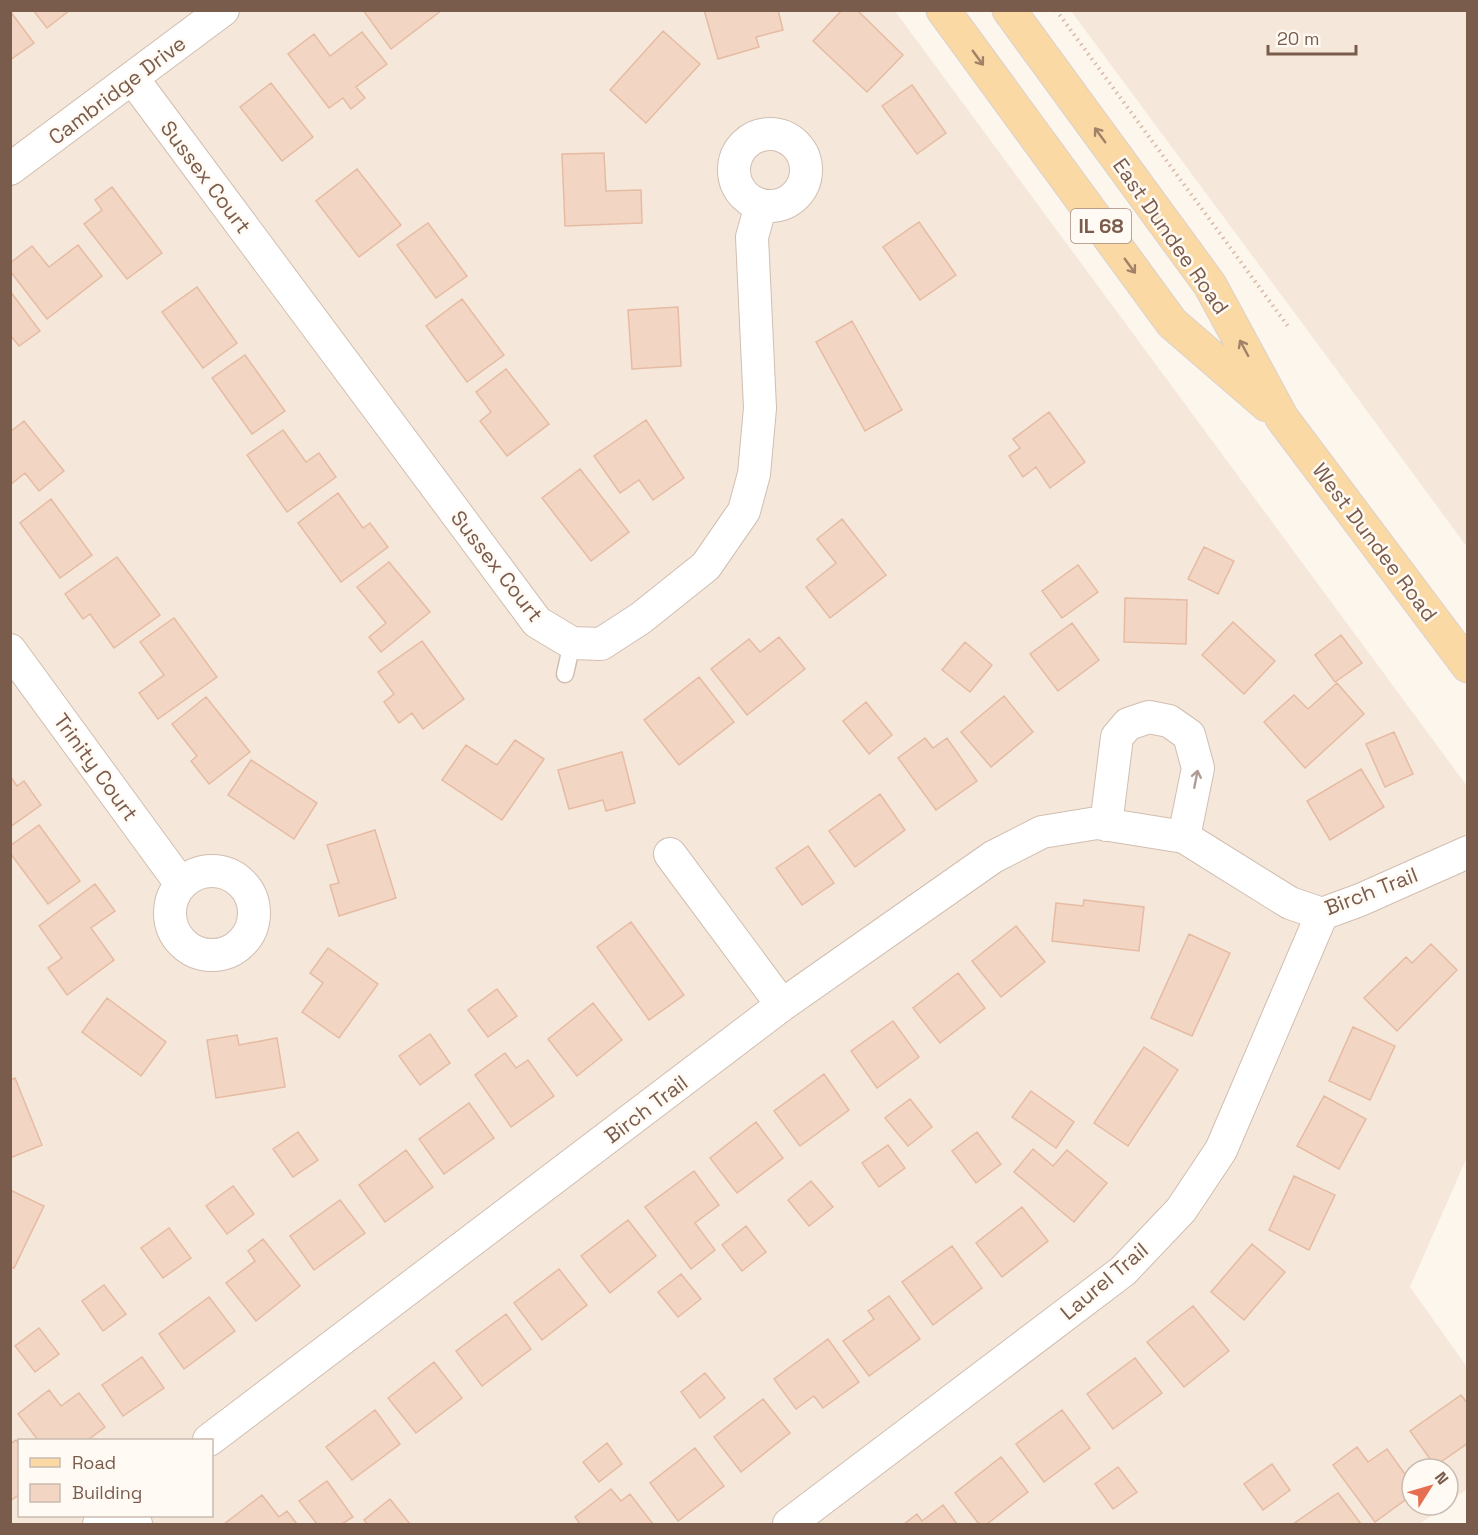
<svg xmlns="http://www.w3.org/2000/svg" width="1478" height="1535" font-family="'Space Grotesk',sans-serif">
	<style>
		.residential { fill: #f5e8da; fill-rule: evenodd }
		.building { fill: #f3d5c3; stroke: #e6bba3; stroke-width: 1.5 }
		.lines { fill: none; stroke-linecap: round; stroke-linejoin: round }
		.lane-casing { stroke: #d1beb0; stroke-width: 19 }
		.street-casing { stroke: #d1beb0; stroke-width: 34 }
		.primary-casing { stroke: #dad1cd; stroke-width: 35 }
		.path { stroke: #d9b8a5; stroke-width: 4; stroke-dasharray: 1.5 4.5; stroke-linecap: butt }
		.lane { stroke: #fff; stroke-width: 16 }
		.street { stroke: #fff; stroke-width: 32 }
		.primary { stroke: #fbd9a5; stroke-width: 33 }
		.oneway { stroke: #a18267 }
		.oneway2 { stroke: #af9d94 }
		.labels { text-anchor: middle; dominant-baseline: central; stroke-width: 5; stroke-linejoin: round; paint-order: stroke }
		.shield { fill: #fffaf3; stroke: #a28b7f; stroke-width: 1.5 }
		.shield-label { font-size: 20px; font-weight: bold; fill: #7a5c4d }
		.street-label { font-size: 21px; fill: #7a5c4d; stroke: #fffaf3 }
	</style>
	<rect width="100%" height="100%" fill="#fdf6ec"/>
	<path class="residential" d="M 10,11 L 895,11 L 1467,786 L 1467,1157 L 1410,1287 L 1467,1367 L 1467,1489 L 1448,1503 L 1448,1469 L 1412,1469 L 1412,1505 L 1446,1505 L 1420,1524 L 11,1524 ZM 20,1440 L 212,1440 L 212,1516 L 20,1516 Z
		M 1071,11 L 1467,11 L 1467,547 L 1325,354 Z"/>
	<path class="building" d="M 33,10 L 70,10 L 47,28 Z
		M 363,10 L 442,10 L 391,49 Z
		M 704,10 L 778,10 L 783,30 L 756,37 L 759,47 L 718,59 Z
		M 842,10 L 857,10 L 903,55 L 867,92 L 813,41 Z
		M 10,11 L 34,43 L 10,60 Z
		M 663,31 L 700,64 L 646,123 L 610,90 Z
		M 362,32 L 387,64 L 356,87 L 365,98 L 351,109 L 343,98 L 329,108 L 288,54 L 314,34 L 330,56 Z
		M 271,83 L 313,137 L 282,161 L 240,107 Z
		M 912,85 L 946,133 L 917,154 L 882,106 Z
		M 604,153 L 606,191 L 641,190 L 642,223 L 565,226 L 562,154 Z
		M 357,169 L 401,225 L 359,257 L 316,201 Z
		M 112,187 L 162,253 L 127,279 L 84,224 L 102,210 L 95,200 Z
		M 919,222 L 956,275 L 920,300 L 883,247 Z
		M 428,223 L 467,276 L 436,298 L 397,245 Z
		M 78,245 L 102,276 L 47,319 L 10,271 L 10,263 L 32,246 L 49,267 Z
		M 197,287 L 237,343 L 203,368 L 162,312 Z
		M 10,291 L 40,331 L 19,346 L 10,335 Z
		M 462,299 L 504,355 L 467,382 L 426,326 Z
		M 678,307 L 681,366 L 632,369 L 628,310 Z
		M 852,321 L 902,410 L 865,431 L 816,342 Z
		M 245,355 L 285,411 L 252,434 L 212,378 Z
		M 506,369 L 549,424 L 507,456 L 480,421 L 491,412 L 476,392 Z
		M 1049,412 L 1085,462 L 1050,488 L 1036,467 L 1023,477 L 1009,456 L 1020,448 L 1013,439 Z
		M 646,420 L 684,478 L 653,500 L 639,480 L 620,493 L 594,456 Z
		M 24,421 L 64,471 L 39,491 L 25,473 L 10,485 L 10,432 Z
		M 283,430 L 306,462 L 319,453 L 336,477 L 287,512 L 247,455 Z
		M 580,469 L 629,532 L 591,561 L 542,498 Z
		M 338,493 L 363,528 L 370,523 L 388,547 L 341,582 L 298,523 Z
		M 51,499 L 92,555 L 60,578 L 20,523 Z
		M 842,519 L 886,575 L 830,618 L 806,587 L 836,563 L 817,539 Z
		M 1204,547 L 1234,561 L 1218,594 L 1188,579 Z
		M 117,557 L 160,615 L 114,648 L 90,614 L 83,619 L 65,594 Z
		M 389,562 L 430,612 L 381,652 L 369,637 L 386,623 L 357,587 Z
		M 1078,565 L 1098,592 L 1062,618 L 1042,591 Z
		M 1125,598 L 1187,600 L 1186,644 L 1124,642 Z
		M 174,618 L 217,677 L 158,719 L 139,693 L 164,675 L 140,642 Z
		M 1233,622 L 1275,661 L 1244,694 L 1202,655 Z
		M 1072,623 L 1099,660 L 1058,691 L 1030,654 Z
		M 1341,635 L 1362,663 L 1335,682 L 1315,655 Z
		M 779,637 L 805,669 L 747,715 L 711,669 L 749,639 L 760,652 Z
		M 422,641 L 464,699 L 423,729 L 412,713 L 399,723 L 384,702 L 394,694 L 378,672 Z
		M 965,642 L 992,665 L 970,692 L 942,670 Z
		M 699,677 L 734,722 L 679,765 L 644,720 Z
		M 1337,683 L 1364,714 L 1305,768 L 1264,722 L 1294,695 L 1308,709 Z
		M 1004,696 L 1033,732 L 991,767 L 961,732 Z
		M 206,697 L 250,752 L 209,784 L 191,761 L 197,756 L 172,724 Z
		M 866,702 L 892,735 L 869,754 L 843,721 Z
		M 1394,732 L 1413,774 L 1385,787 L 1366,744 Z
		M 925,738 L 933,748 L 947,738 L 977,781 L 936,810 L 898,758 Z
		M 515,740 L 544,759 L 502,820 L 442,780 L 466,745 L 497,765 Z
		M 622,752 L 635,803 L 606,811 L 603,800 L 569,809 L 558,770 Z
		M 251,760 L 317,803 L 294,839 L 228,795 Z
		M 1361,769 L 1384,807 L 1330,840 L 1307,801 Z
		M 10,776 L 17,786 L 24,781 L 41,805 L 10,827 Z
		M 880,794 L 905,830 L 855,867 L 829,831 Z
		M 39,825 L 80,881 L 48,904 L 10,853 L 10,846 Z
		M 375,830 L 396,898 L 339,916 L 330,885 L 339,883 L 327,845 Z
		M 808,846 L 834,883 L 802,905 L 776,868 Z
		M 95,884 L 115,911 L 91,928 L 114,960 L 67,995 L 48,968 L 62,958 L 39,926 Z
		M 1084,900 L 1144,907 L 1139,951 L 1052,941 L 1056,903 L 1083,906 Z
		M 631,922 L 684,995 L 649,1020 L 597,947 Z
		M 1016,926 L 1045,962 L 1001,997 L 972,961 Z
		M 1189,934 L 1230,953 L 1192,1036 L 1151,1018 Z
		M 1431,944 L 1457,970 L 1397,1031 L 1364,998 L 1406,957 L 1412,963 Z
		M 328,948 L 378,984 L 339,1038 L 302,1012 L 323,983 L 310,973 Z
		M 958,973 L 985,1008 L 940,1043 L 913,1008 Z
		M 497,989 L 517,1016 L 488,1037 L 468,1010 Z
		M 107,998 L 166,1042 L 141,1076 L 82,1032 Z
		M 593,1003 L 622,1040 L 577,1076 L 548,1039 Z
		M 893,1021 L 919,1057 L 877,1088 L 851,1051 Z
		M 1353,1027 L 1395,1046 L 1370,1100 L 1329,1081 Z
		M 430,1034 L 450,1063 L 420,1085 L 399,1056 Z
		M 237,1035 L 239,1045 L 277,1038 L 285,1087 L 216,1098 L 207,1040 Z
		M 1144,1047 L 1178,1070 L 1128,1146 L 1094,1123 Z
		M 505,1053 L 516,1068 L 528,1060 L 554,1096 L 511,1127 L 475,1075 Z
		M 824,1074 L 849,1110 L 800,1146 L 774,1111 Z
		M 15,1078 L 42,1145 L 10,1158 L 10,1080 Z
		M 1031,1091 L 1074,1122 L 1056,1148 L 1012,1117 Z
		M 1324,1096 L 1366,1119 L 1339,1169 L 1297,1146 Z
		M 910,1099 L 932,1127 L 908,1146 L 885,1118 Z
		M 469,1103 L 494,1138 L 444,1174 L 419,1139 Z
		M 756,1122 L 783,1158 L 737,1193 L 710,1158 Z
		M 298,1132 L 318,1160 L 293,1177 L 273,1149 Z
		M 977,1132 L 1001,1164 L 976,1183 L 952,1151 Z
		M 888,1145 L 905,1168 L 879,1187 L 862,1163 Z
		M 1033,1149 L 1053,1166 L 1067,1150 L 1107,1183 L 1074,1222 L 1014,1172 Z
		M 406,1150 L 433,1187 L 385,1222 L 359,1185 Z
		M 694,1171 L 719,1205 L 695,1223 L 715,1250 L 691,1269 L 645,1207 Z
		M 1294,1176 L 1335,1195 L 1309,1250 L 1269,1230 Z
		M 811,1181 L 833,1207 L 809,1226 L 788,1200 Z
		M 233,1186 L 254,1214 L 227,1234 L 206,1206 Z
		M 10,1190 L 44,1206 L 14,1268 L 10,1267 Z
		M 340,1200 L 365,1233 L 314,1270 L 290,1236 Z
		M 1022,1207 L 1048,1241 L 1002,1277 L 976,1243 Z
		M 628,1220 L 656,1256 L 610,1293 L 581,1256 Z
		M 746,1226 L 766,1252 L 742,1271 L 722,1245 Z
		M 169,1228 L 191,1258 L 163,1278 L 141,1248 Z
		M 263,1239 L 300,1286 L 256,1321 L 226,1283 L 255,1261 L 248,1251 Z
		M 1252,1244 L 1285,1272 L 1244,1320 L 1211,1292 Z
		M 952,1246 L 982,1288 L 933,1325 L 902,1282 Z
		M 559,1269 L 587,1305 L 542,1340 L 514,1303 Z
		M 681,1274 L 701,1299 L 678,1317 L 658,1292 Z
		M 104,1285 L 126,1314 L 103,1331 L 82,1301 Z
		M 889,1296 L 920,1339 L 869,1376 L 843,1341 L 874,1319 L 868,1311 Z
		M 209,1297 L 235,1331 L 184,1369 L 159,1334 Z
		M 1193,1306 L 1229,1351 L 1184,1387 L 1147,1342 Z
		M 506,1314 L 531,1349 L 482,1386 L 456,1351 Z
		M 39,1328 L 59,1354 L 35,1372 L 15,1346 Z
		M 828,1339 L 859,1382 L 823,1408 L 814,1396 L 796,1409 L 774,1379 Z
		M 142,1357 L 164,1388 L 123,1416 L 102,1385 Z
		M 1135,1358 L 1162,1393 L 1113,1429 L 1087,1394 Z
		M 434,1362 L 462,1398 L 416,1433 L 388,1398 Z
		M 705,1373 L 725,1398 L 700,1418 L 681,1392 Z
		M 49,1390 L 61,1406 L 79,1393 L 105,1427 L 88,1440 L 38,1440 L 18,1414 Z
		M 1461,1395 L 1468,1404 L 1468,1443 L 1435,1466 L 1410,1431 Z
		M 763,1399 L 790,1433 L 741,1472 L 714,1437 Z
		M 375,1410 L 400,1444 L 352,1480 L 326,1447 Z
		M 1062,1410 L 1090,1448 L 1044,1482 L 1016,1444 Z
		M 16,1440 L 20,1445 L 20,1494 L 10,1501 L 10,1444 Z
		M 607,1443 L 622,1464 L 599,1482 L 583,1462 Z
		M 1357,1447 L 1368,1462 L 1387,1449 L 1412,1484 L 1412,1495 L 1375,1522 L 1333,1465 Z
		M 695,1448 L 724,1486 L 678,1521 L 650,1483 Z
		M 1001,1457 L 1028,1492 L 987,1524 L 979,1524 L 955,1493 Z
		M 1272,1464 L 1290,1490 L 1263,1510 L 1244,1484 Z
		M 1118,1467 L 1137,1492 L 1113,1509 L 1095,1484 Z
		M 327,1481 L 353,1517 L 342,1524 L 317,1524 L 299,1501 Z
		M 611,1489 L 621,1501 L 630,1494 L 653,1524 L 580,1524 L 575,1517 Z
		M 1338,1493 L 1361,1524 L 1293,1524 Z
		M 262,1495 L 279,1517 L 287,1511 L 297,1524 L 224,1524 Z
		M 390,1499 L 410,1524 L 367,1524 L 364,1520 Z
		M 943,1505 L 957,1524 L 904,1524 L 917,1514 L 922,1521 Z"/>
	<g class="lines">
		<g class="lane-casing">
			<path id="lane" d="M 565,674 L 572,643"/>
		</g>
		<g class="street-casing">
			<path id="street" d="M 133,79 L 537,622 L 572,643 L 601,644 L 641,618 L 706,566 L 744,511 L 754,474 L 760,408 L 752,237 L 761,205
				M734 170a36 36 0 1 1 72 0a36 36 0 1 1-72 0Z
				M 10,169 L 223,10
				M 10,650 L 181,884
				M 1106,825 L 1117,737 L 1128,724 L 1149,717 L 1169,721 L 1189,735 L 1198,768 L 1184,837
				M 670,854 L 782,1005
				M170 913a42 42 0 1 1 84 0a42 42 0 1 1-84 0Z
				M 209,1440 L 782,1005 L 993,857 L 1042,832 L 1097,823 L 1184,837 L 1290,903 L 1322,914 L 1360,900 L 1468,852
				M 129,1516 L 136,1524
				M 99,1524 L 110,1516
				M 789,1524 L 1123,1271 L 1181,1210 L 1221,1150 L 1322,914"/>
		</g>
		<g class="primary-casing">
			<path id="primary" d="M 943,10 L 1172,323 L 1267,405
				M 1009,10 L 1210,285 L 1282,418 L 1468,666"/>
		</g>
		<path class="path" d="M 1056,10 L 1290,329"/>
		<use href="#lane" class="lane"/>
		<use href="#street" class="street"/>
		<use href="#primary" class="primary"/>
	</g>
	<defs><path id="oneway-shaft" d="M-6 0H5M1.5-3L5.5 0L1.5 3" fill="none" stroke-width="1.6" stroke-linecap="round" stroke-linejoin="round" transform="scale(1.5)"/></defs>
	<g class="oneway">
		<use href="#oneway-shaft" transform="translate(978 58) rotate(54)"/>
		<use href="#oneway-shaft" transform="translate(1100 135) rotate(-126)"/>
		<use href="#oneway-shaft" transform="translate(1130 266) rotate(54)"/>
		<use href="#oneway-shaft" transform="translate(1244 348) rotate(-118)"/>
	</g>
	<use class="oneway2" href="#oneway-shaft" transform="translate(1196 779) rotate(-79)"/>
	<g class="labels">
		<rect class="shield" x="1071" y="209" width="60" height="34" rx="4.5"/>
		<g class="shield-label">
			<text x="1101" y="226">IL 68</text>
		</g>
		<g class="street-label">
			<text transform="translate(117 90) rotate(-37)">Cambridge Drive</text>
			<text transform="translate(206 177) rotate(53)">Sussex Court</text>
			<text transform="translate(1171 236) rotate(55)">East Dundee Road</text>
			<text transform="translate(1375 542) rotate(53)">West Dundee Road</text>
			<text transform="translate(497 566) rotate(52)">Sussex Court</text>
			<text transform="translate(96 767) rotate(54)">Trinity Court</text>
			<text transform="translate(1371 891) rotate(-21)">Birch Trail</text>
			<text transform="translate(646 1109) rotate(-37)">Birch Trail</text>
			<text transform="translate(1104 1281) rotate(-40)">Laurel Trail</text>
		</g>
	</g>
	<rect width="1478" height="1535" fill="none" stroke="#7a5c4d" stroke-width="24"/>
	<rect x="18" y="1439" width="195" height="78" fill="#fffaf3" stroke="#cabbb1" stroke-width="1.5"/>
	<rect x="30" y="1458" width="30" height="9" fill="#fbd9a5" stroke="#cabbb1" stroke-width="1.5"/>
	<text x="72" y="1469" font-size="18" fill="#7a5c4d">Road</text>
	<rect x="30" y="1484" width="30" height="18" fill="#f3d5c3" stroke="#cabbb1" stroke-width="1.5"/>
	<text x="72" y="1499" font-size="18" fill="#7a5c4d">Building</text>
	<g transform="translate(1430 1487) rotate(53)"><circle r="28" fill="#fffaf3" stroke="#cabbb1" stroke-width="1.5"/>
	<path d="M0-4.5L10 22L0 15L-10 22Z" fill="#e76f51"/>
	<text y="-9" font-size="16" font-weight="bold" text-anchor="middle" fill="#7a5c4d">N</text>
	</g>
	<path d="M1268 45v9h88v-9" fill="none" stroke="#7a5c4d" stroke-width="3"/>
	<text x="1277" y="45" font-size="18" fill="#7a5c4d" stroke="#fffaf3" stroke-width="4.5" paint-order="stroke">20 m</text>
</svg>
